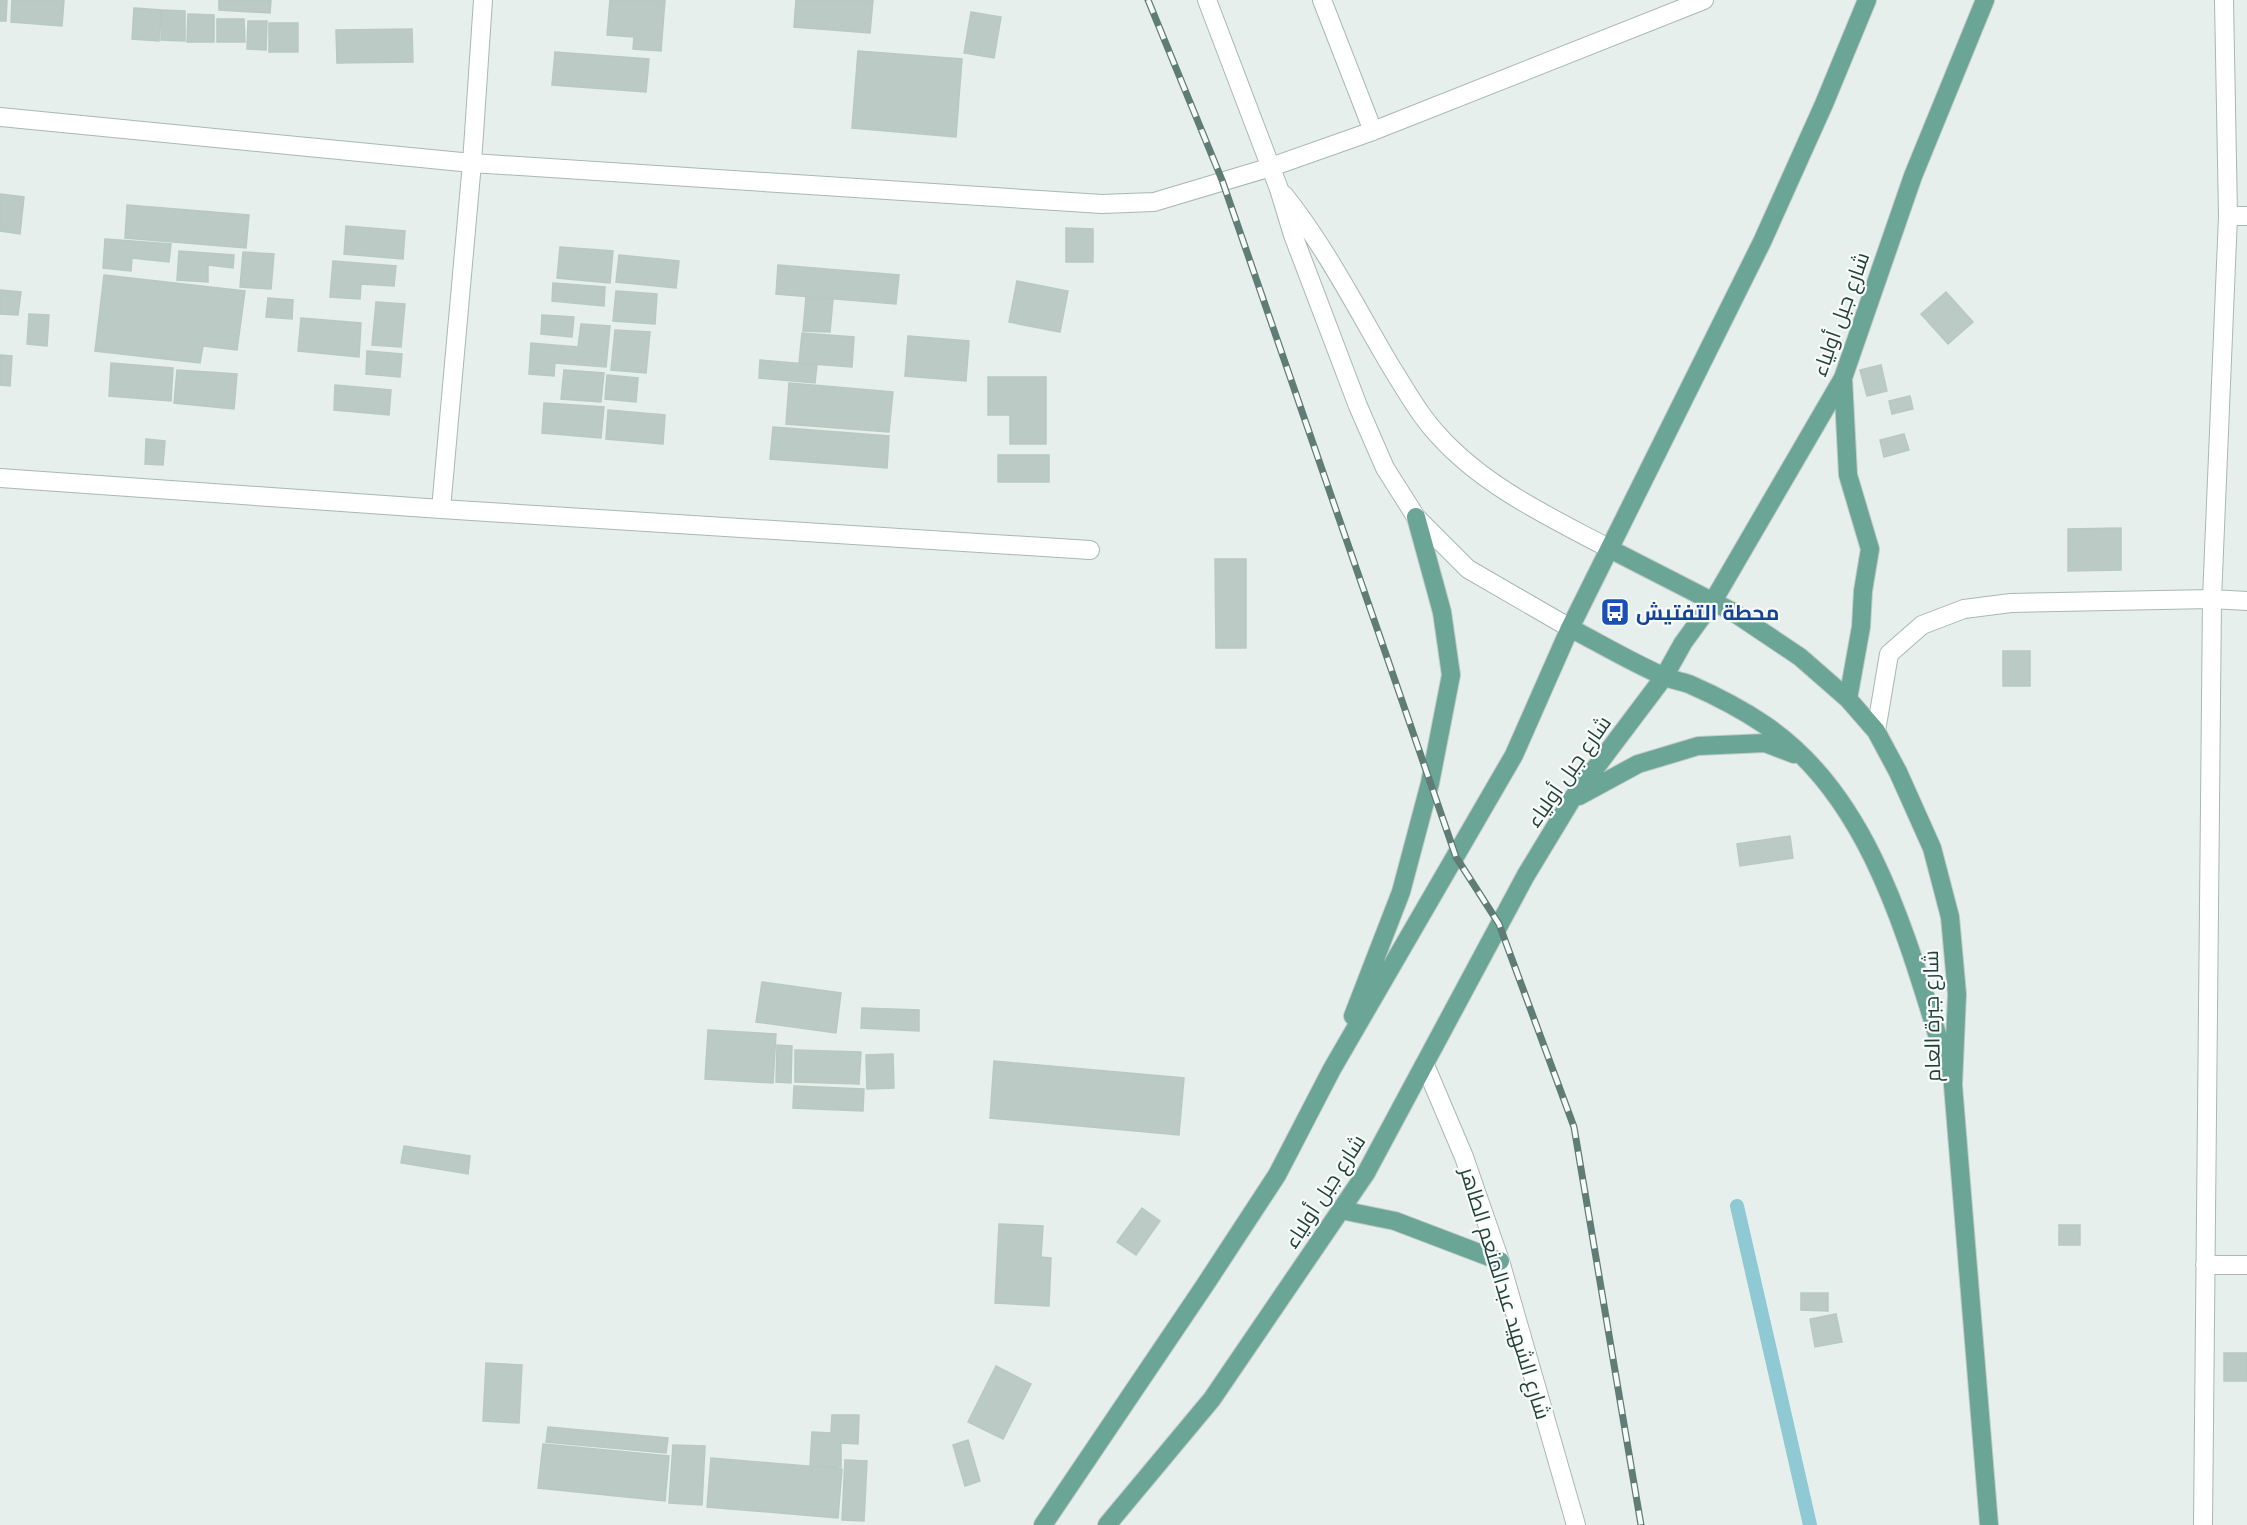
<svg xmlns="http://www.w3.org/2000/svg" width="2247" height="1525" font-family="'Golos Text',Cairo,sans-serif">
	<style>
		.lines { fill: none; stroke-linecap: round; stroke-linejoin: round }
		.stream { stroke: #8ec9d4; stroke-width: 14 }
		.building { fill: #bbcac4; stroke: #b8c9c2; stroke-width: 1.5 }
		.minor-casing { stroke: #a8b8b2; stroke-width: 20 }
		.major-casing { stroke: #c2cac8; stroke-width: 20 }
		.minor { stroke: #fff; stroke-width: 18 }
		.major { stroke: #6aa596; stroke-width: 18 }
		.rail-casing { stroke: #5f7d75; stroke-width: 7 }
		.rail { stroke: #f7fbf9; stroke-width: 4.5; stroke-dasharray: 14; stroke-linecap: butt }
		.labels { text-anchor: middle; dominant-baseline: central; stroke-width: 4.5; stroke-linejoin: round; paint-order: stroke }
		.street-label { font-size: 21px; fill: #24423a; stroke: #f7fbf9 }
		.transit-label { font-size: 21px; font-weight: bold; fill: #164399; stroke: #f7fbf9; text-anchor: start }
	</style>
	<rect width="100%" height="100%" fill="#e6efeb"/>
	<g class="lines">
		<path class="stream" d="M 1737,1206 L 1810,1525"/>
	</g>
	<path class="building" d="M 0,0 L 7,0 L 6,21 L 0,21 Z
		M 12,0 L 64,0 L 62,26 L 11,22 Z
		M 219,0 L 271,0 L 270,13 L 219,10 Z
		M 610,0 L 665,0 L 661,51 L 633,49 L 634,37 L 607,35 Z
		M 796,0 L 873,0 L 870,33 L 794,27 Z
		M 134,8 L 161,10 L 159,41 L 132,39 Z
		M 162,10 L 185,11 L 185,41 L 161,40 Z
		M 971,12 L 1001,17 L 994,58 L 964,53 Z
		M 188,14 L 214,15 L 214,42 L 187,42 Z
		M 217,19 L 244,19 L 245,42 L 217,42 Z
		M 248,21 L 267,21 L 266,50 L 247,49 Z
		M 269,23 L 298,23 L 298,52 L 269,52 Z
		M 412,29 L 413,62 L 337,63 L 336,30 Z
		M 858,51 L 962,59 L 956,137 L 852,128 Z
		M 555,52 L 649,59 L 646,92 L 552,85 Z
		M 0,194 L 24,197 L 20,234 L 0,231 Z
		M 127,205 L 249,215 L 246,248 L 125,238 Z
		M 346,226 L 405,231 L 403,259 L 344,254 Z
		M 1066,228 L 1093,229 L 1093,262 L 1066,262 Z
		M 105,239 L 171,244 L 169,262 L 132,258 L 131,271 L 103,268 Z
		M 560,247 L 613,251 L 610,283 L 557,278 Z
		M 179,251 L 234,255 L 233,268 L 208,265 L 208,282 L 177,280 Z
		M 243,252 L 274,254 L 271,289 L 240,287 Z
		M 619,255 L 679,261 L 676,288 L 616,282 Z
		M 333,261 L 396,266 L 394,286 L 361,284 L 360,299 L 330,297 Z
		M 778,265 L 899,275 L 896,304 L 776,294 Z
		M 104,275 L 245,291 L 237,350 L 203,346 L 200,363 L 95,351 Z
		M 1017,281 L 1068,291 L 1060,332 L 1009,322 Z
		M 553,283 L 605,287 L 604,306 L 552,301 Z
		M 0,290 L 21,292 L 18,315 L 0,314 Z
		M 616,291 L 657,294 L 655,324 L 613,321 Z
		M 1946,292 L 1973,322 L 1948,344 L 1921,314 Z
		M 806,297 L 833,299 L 830,332 L 803,331 Z
		M 268,298 L 293,300 L 292,319 L 266,317 Z
		M 376,302 L 405,304 L 401,347 L 372,345 Z
		M 29,314 L 49,315 L 47,346 L 27,344 Z
		M 542,315 L 574,317 L 572,337 L 541,334 Z
		M 301,318 L 361,323 L 359,357 L 298,351 Z
		M 581,324 L 610,326 L 606,367 L 555,363 L 554,376 L 529,374 L 531,343 L 578,347 Z
		M 615,330 L 650,332 L 646,373 L 611,370 Z
		M 802,333 L 854,337 L 852,367 L 799,363 Z
		M 908,336 L 969,341 L 966,381 L 905,376 Z
		M 367,351 L 402,354 L 400,377 L 366,374 Z
		M 0,355 L 12,356 L 10,386 L 0,385 Z
		M 760,360 L 817,365 L 815,383 L 759,378 Z
		M 111,363 L 173,368 L 171,401 L 109,396 Z
		M 1881,365 L 1887,391 L 1867,396 L 1860,370 Z
		M 177,370 L 237,374 L 234,409 L 174,403 Z
		M 564,370 L 604,373 L 601,402 L 561,399 Z
		M 607,375 L 638,378 L 636,402 L 605,399 Z
		M 988,377 L 1046,377 L 1046,444 L 1010,444 L 1010,415 L 988,415 Z
		M 789,383 L 893,392 L 889,432 L 786,424 Z
		M 335,385 L 391,390 L 389,415 L 334,410 Z
		M 1910,396 L 1913,409 L 1892,414 L 1889,401 Z
		M 544,403 L 604,407 L 601,438 L 542,433 Z
		M 608,410 L 665,415 L 663,444 L 606,439 Z
		M 773,427 L 889,436 L 887,468 L 770,459 Z
		M 1904,434 L 1909,450 L 1884,457 L 1880,440 Z
		M 146,439 L 165,441 L 163,465 L 145,464 Z
		M 998,455 L 1049,455 L 1049,482 L 998,482 Z
		M 2121,528 L 2121,570 L 2068,571 L 2068,529 Z
		M 1215,559 L 1246,559 L 1246,648 L 1216,648 Z
		M 2003,651 L 2030,651 L 2030,686 L 2003,686 Z
		M 1790,836 L 1793,858 L 1740,866 L 1737,844 Z
		M 762,982 L 841,993 L 836,1033 L 756,1022 Z
		M 862,1008 L 919,1010 L 919,1031 L 861,1028 Z
		M 708,1030 L 776,1034 L 773,1083 L 705,1079 Z
		M 777,1045 L 792,1046 L 791,1083 L 776,1082 Z
		M 795,1050 L 861,1052 L 859,1084 L 795,1082 Z
		M 893,1054 L 894,1088 L 867,1089 L 866,1055 Z
		M 994,1061 L 1184,1078 L 1179,1135 L 990,1118 Z
		M 794,1086 L 864,1089 L 863,1111 L 793,1108 Z
		M 404,1146 L 470,1156 L 468,1174 L 401,1163 Z
		M 1142,1208 L 1160,1221 L 1136,1255 L 1117,1242 Z
		M 999,1224 L 1043,1226 L 1041,1257 L 1051,1258 L 1049,1306 L 995,1303 Z
		M 2059,1225 L 2080,1225 L 2080,1245 L 2059,1245 Z
		M 1801,1293 L 1828,1293 L 1828,1311 L 1801,1310 Z
		M 1836,1314 L 1842,1342 L 1815,1347 L 1810,1319 Z
		M 2224,1353 L 2247,1353 L 2247,1381 L 2224,1381 Z
		M 486,1363 L 522,1365 L 519,1423 L 483,1421 Z
		M 996,1366 L 1031,1384 L 1003,1439 L 968,1422 Z
		M 832,1415 L 859,1415 L 858,1444 L 841,1443 L 841,1467 L 810,1466 L 812,1432 L 831,1433 Z
		M 548,1427 L 668,1438 L 666,1453 L 546,1442 Z
		M 968,1440 L 980,1481 L 965,1486 L 953,1445 Z
		M 543,1444 L 669,1456 L 665,1501 L 538,1488 Z
		M 673,1445 L 705,1446 L 702,1505 L 669,1503 Z
		M 711,1458 L 842,1469 L 838,1518 L 707,1507 Z
		M 845,1460 L 867,1461 L 864,1521 L 842,1520 Z"/>
	<g class="lines">
		<g class="minor-casing">
			<path id="minor" d="M 1207,0 L 1279,189 L 1293,235 L 1358,406 L 1385,468 L 1416,517 L 1468,569 L 1570,628
				M 1322,0 L 1373,131
				M 0,117 L 472,163 L 1102,204 L 1154,202 L 1271,167 L 1373,131 L 1704,0
				M 1284,195 C 1325,246 1357,309 1390,365 C 1405,389 1420,416 1439,436 C 1485,487 1550,517 1610,549
				M 2228,216 L 2247,216
				M 0,478 L 441,509 L 1090,550
				M 441,509 L 472,163 L 483,0
				M 1876,731 L 1889,654 L 1922,625 L 1964,609 L 2011,603 L 2212,599 L 2247,601
				M 1425,1065 L 1464,1157 L 1500,1261 L 1576,1525
				M 2205,1265 L 2247,1265
				M 2203,1525 L 2212,599 L 2228,216 L 2224,0"/>
		</g>
		<g class="major-casing">
			<path id="major" d="M 1843,378 L 1848,475 L 1870,549 L 1863,591 L 1861,627 L 1848,699
				M 1610,549 L 1733,612 L 1800,657 L 1848,699 L 1876,731 L 1898,772 L 1932,848 L 1950,917 L 1957,994 L 1953,1085 L 1989,1525
				M 1570,628 C 1601,644 1631,662 1663,676 C 1671,680 1681,681 1689,684 C 1714,695 1743,710 1765,725 C 1876,800 1910,952 1949,1072
				M 1579,796 L 1638,764 L 1698,746 L 1765,743 L 1794,754
				M 1353,1016 L 1401,892 L 1430,783 L 1451,675 L 1442,612 L 1416,517
				M 1341,1210 L 1395,1221 L 1500,1261
				M 1043,1525 L 1205,1285 L 1277,1175 L 1332,1069 L 1514,755 L 1570,628 L 1762,242 L 1824,104 L 1867,0
				M 1107,1525 L 1212,1399 L 1366,1173 L 1526,875 L 1572,799 L 1664,677 L 1683,643 L 1712,603 L 1843,378 L 1913,176 L 1985,0"/>
		</g>
		<use href="#minor" class="minor"/>
		<use href="#major" class="major"/>
		<g class="rail-casing">
			<path id="rail" d="M 1148,0 L 1222,180 L 1456,857 L 1499,924 L 1574,1127 L 1641,1525"/>
		</g>
		<use href="#rail" class="rail"/>
	</g>
	<defs>
		<g id="bus-square" transform="scale(1.5)"><rect x="-9" y="-9" width="18" height="18" rx="4" fill="#1a4fb4" stroke="#f7fbf9"/><path d="M-5-6H5V4H4V6H2V4H-2V6H-4V4H-5ZM-3.5-4V0h7V-4ZM-3.5 1.2v1.5H-2V1.2ZM2 1.2v1.5H3.5V1.2Z" fill="#fff"/></g>
	</defs>
	<g fill-rule="evenodd">
		<use href="#bus-square" x="1615" y="612"/>
	</g>
	<g class="labels">
		<g class="street-label">
			<text transform="translate(1840 314) rotate(-70)">شارع جبل أولياء</text>
			<text transform="translate(1568 771) rotate(-55)">شارع جبل أولياء</text>
			<text transform="translate(1931 1016) rotate(-91)">شارع جبرة العام</text>
			<text transform="translate(1324 1191) rotate(-57)">شارع جبل أولياء</text>
			<text transform="translate(1506 1293) rotate(73)">شارع الشهيد عبدالمنعم الطاهر</text>
		</g>
		<g class="transit-label">
			<text x="1636" y="612">محطة التفتيش</text>
		</g>
	</g>
</svg>
